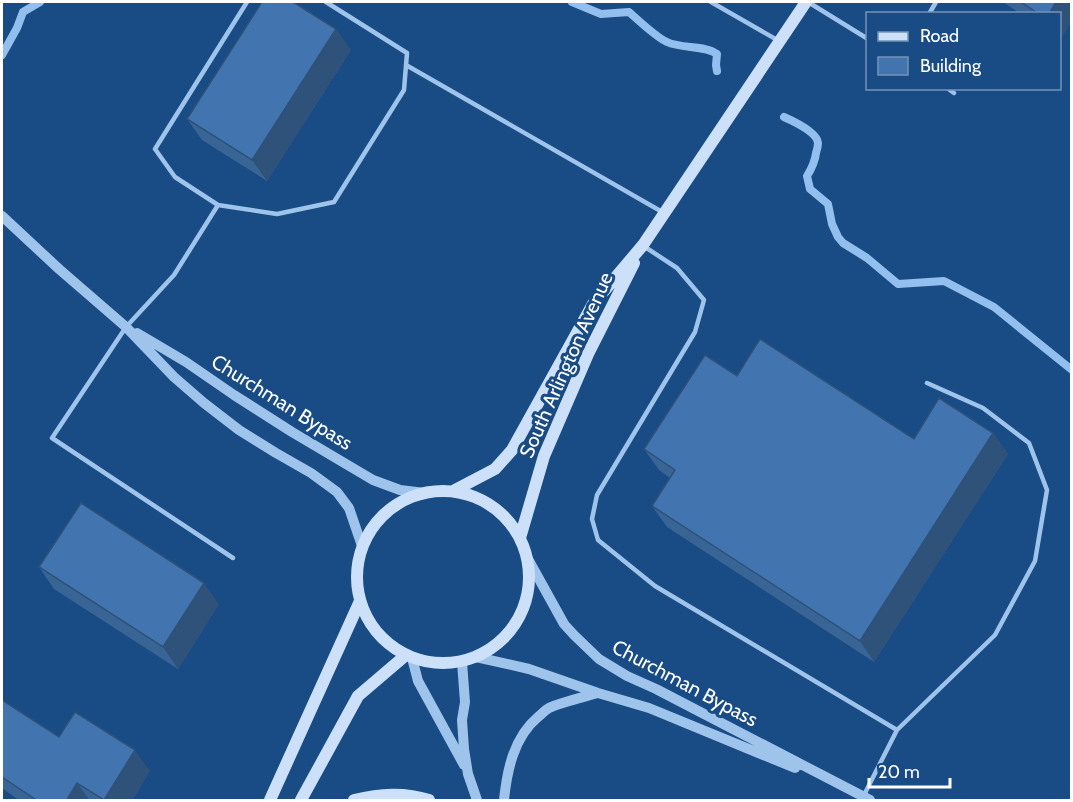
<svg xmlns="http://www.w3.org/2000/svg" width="1073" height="802" font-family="Cabin,sans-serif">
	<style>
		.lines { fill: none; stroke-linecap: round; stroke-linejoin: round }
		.stream { stroke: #92bfee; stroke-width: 8 }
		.service { stroke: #9fc4ec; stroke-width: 4.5 }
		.tertiary { stroke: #9fc4ec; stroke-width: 10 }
		.secondary { stroke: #cce0f9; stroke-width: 12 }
		.wall { fill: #396596 }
		.shaded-wall { fill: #2e527a }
		.building { fill: #4275af; stroke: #2e527a; stroke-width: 1.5 }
		.labels { text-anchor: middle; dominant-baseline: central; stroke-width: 6; stroke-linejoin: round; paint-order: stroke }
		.street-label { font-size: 20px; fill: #fff; stroke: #194b85 }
	</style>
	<rect width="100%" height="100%" fill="#194b85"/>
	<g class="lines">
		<path class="stream" d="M 572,2 L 601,14 L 629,12 C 638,20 657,38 667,42 C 682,49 705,45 717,54 L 716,65 L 717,71
			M 2,55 L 17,28 L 23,12 L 40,2
			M 784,117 C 793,121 817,132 818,143 C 818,147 817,150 816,153 C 815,162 812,168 807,176 L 810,189 L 828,204 L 832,224 L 838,237 L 843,243 L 867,258 L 898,284 L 944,281 L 994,307 L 1072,370"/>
		<path class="service" d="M 247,2 L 155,149 L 175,177 L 218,205 L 277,214 L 334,202 L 404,90 L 407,53 L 326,2
			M 711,2 L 779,41
			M 808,2 L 868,39
			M 929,14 L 936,2
			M 406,65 L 664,213
			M 947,88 L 954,93
			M 218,205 L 174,275 L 126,327 L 52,438 L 233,558
			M 645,247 L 677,268 L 704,300 L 695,332 L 597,495 L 592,519 L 598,540 L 655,586 L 897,730
			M 863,797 L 897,730 L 995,635 L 1035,561 L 1047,490 L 1029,443 L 983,408 L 927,383"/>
		<path class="tertiary" d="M 2,216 L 59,269 L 126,327 L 174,377 L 204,403 L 239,430 L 276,453 L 311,473 L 337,492 L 349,508 L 362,546
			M 137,333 L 186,362 L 234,395 L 292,432 L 373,480 L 400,490 L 425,493
			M 528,559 L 564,624 L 574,635 L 599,659 L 627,676 L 656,689 L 870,800
			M 476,657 L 529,669 L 598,693 L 649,708 L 795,768
			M 412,658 L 418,681 L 464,765
			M 462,662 L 465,702 L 462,720 L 464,749 L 468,774 L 477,800
			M 504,800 C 507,770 514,737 538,717 C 542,714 545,710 549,708 C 561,702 584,697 598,693"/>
		<path class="secondary" d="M357 577a86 86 0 1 1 172 0a86 86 0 1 1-172 0Z
			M 453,491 L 495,469 L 512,450 L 593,304 L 643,245 L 806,2
			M 520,538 L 544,456 L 588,354 L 634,263
			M 270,800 L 360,601
			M 301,800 L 358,696 L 406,655
			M 354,800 C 380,794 404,792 429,800"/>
	</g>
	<path class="wall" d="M 1003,2 L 1071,2 L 1061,39 L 1059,38 L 1059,14 L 1021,14 Z
		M 351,50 L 267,181 L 202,140 L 187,119 Z
		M 737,376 L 914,439 L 993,433 L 1008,454 L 874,662 L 667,527 L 652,506 L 670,478 L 659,470 L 644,449 Z
		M 39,567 L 219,604 L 178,669 L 54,589 Z
		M 2,700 L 59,737 L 150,771 L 132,801 L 20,801 L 2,788 Z"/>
	<path class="shaded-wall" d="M 1056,2 L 1071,2 L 1071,23 L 1061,39 L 1059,37 L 1059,14 L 1049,14 Z
		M 336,29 L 351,50 L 267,181 L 252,160 Z
		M 993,433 L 1008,454 L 874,662 L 860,641 Z
		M 204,583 L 219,604 L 178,669 L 163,647 Z
		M 135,750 L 150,771 L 132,801 L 104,801 L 104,800 Z
		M 77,783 L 90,801 L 66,801 Z"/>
	<path class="building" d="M 262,2 L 293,2 L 336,29 L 252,160 L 187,119 Z
		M 1021,2 L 1056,2 L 1049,14 L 1039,14 Z
		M 760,339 L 914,439 L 939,398 L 993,433 L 860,641 L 652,506 L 675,470 L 644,449 L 705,355 L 737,376 Z
		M 81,503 L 204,583 L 163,647 L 39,567 Z
		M 2,700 L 59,737 L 75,712 L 135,750 L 104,800 L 77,783 L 66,801 L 38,801 L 2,777 Z"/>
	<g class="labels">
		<g class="street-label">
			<text transform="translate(566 365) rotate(-66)">South Arlington Avenue</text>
			<text transform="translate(282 402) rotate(32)">Churchman Bypass</text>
			<text transform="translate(685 683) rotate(28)">Churchman Bypass</text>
		</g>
	</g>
	<rect width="1073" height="802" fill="none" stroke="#ffffff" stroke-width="6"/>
	<rect x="866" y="12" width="195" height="78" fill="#194b85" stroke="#7593b6" stroke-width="1.5"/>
	<rect x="878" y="32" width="30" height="9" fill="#cce0f9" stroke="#7593b6" stroke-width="1.5"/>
	<text x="920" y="42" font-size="18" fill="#ffffff">Road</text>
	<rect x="878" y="57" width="30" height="18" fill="#4275af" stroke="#7593b6" stroke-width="1.5"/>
	<text x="920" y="72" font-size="18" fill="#ffffff">Building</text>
	<path d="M869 778v9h81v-9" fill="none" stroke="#ffffff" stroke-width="3"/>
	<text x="878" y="778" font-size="18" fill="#ffffff" stroke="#194b85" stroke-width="4.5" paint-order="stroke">20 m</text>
</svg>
